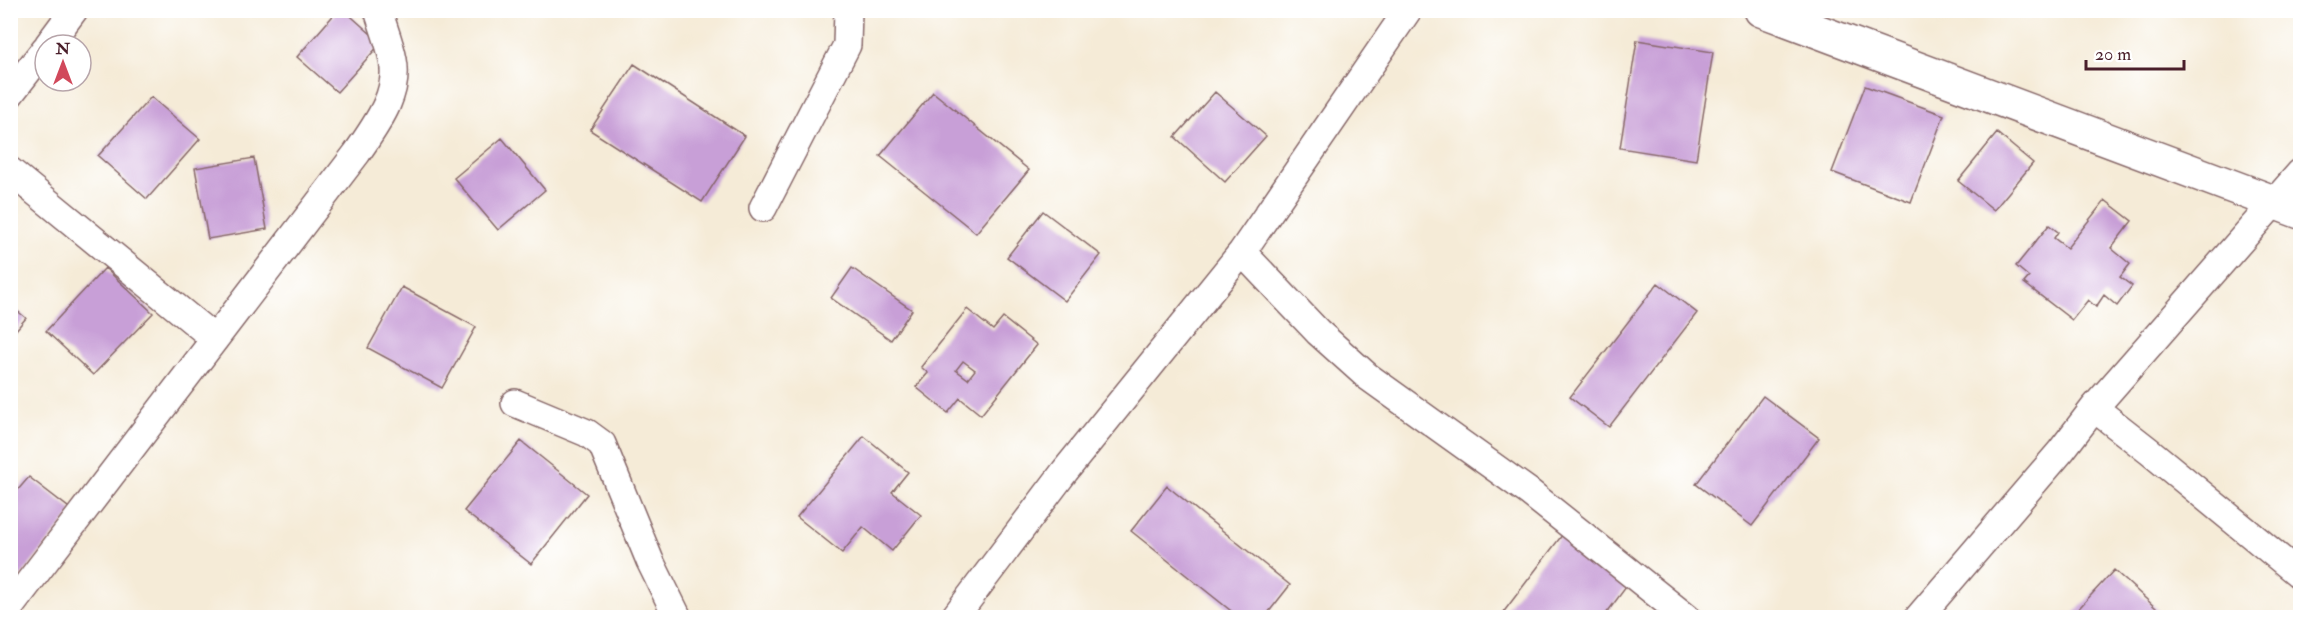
<svg xmlns="http://www.w3.org/2000/svg" width="2311" height="628" font-family="'IM FELL Double Pica',serif">
	<style>
		.building { fill: #c89fd7; fill-rule: evenodd }
		.lines { fill: none; stroke-linecap: round; stroke-linejoin: round }
		.minor-casing { stroke: #866667; stroke-width: 30 }
		.tertiary-casing { stroke: #866667; stroke-width: 36 }
		.minor { stroke: #fff; stroke-width: 27 }
		.tertiary { stroke: #fff; stroke-width: 33 }
	</style>
	<rect width="100%" height="100%" fill="#fff"/>
	<filter id="ink" filterUnits="userSpaceOnUse"><feTurbulence type="fractalNoise" baseFrequency=".0167" numOctaves="2"/><feDisplacementMap in="SourceGraphic" scale="12" xChannelSelector="R" yChannelSelector="G"/><feConvolveMatrix kernelMatrix="1 2 1 2 8 2 1 2 1" color-interpolation-filters="sRGB"/></filter>
	<filter id="wash" filterUnits="userSpaceOnUse"><feTurbulence type="fractalNoise" baseFrequency=".008" numOctaves="4" result="noise"/><feDisplacementMap in="SourceGraphic" scale="24" xChannelSelector="R" yChannelSelector="G"/><feGaussianBlur stdDeviation="1.35" result="paint"/><feColorMatrix in="noise" values="0 0 0 0 0 0 0 0 0 0 0 0 0 0 0 0 0 1.4 0 .05"/><feComposite in="paint" operator="in"/></filter>
	<g filter="url(#wash)">
		<rect width="100%" height="100%" fill="#f5ebd7"/>
		<g id="blocks">
			<path class="building" d="M 338,10 L 344,10 L 381,43 L 337,92 L 297,57 Z
				M 1637,40 L 1713,52 L 1696,160 L 1620,148 Z
				M 634,64 L 745,136 L 702,202 L 590,130 Z
				M 1865,86 L 1944,115 L 1911,202 L 1832,172 Z
				M 933,92 L 1029,170 L 976,233 L 880,156 Z
				M 1215,92 L 1266,136 L 1225,182 L 1175,137 Z
				M 151,97 L 200,139 L 147,199 L 98,156 Z
				M 1997,133 L 2033,163 L 1994,210 L 1958,181 Z
				M 502,138 L 545,190 L 498,230 L 454,178 Z
				M 254,158 L 267,229 L 208,239 L 195,168 Z
				M 2105,200 L 2132,221 L 2111,248 L 2130,264 L 2120,277 L 2132,286 L 2117,306 L 2104,295 L 2096,307 L 2088,300 L 2072,320 L 2024,283 L 2029,277 L 2016,266 L 2049,225 L 2058,232 L 2054,238 L 2067,248 Z
				M 1043,211 L 1101,255 L 1065,301 L 1007,257 Z
				M 105,268 L 153,313 L 93,375 L 46,331 Z
				M 852,268 L 912,310 L 891,340 L 831,298 Z
				M 1658,283 L 1697,313 L 1609,427 L 1570,397 Z
				M 402,287 L 476,327 L 442,388 L 368,348 Z
				M 10,305 L 26,318 L 10,337 Z
				M 967,309 L 993,330 L 1003,318 L 1037,345 L 981,415 L 960,398 L 948,413 L 916,387 L 928,373 L 921,367 ZM 963,361 L 975,370 L 968,379 L 956,370 Z
				M 1763,396 L 1819,438 L 1752,526 L 1696,484 Z
				M 864,436 L 908,472 L 892,492 L 921,515 L 892,551 L 863,527 L 842,553 L 797,517 Z
				M 521,441 L 587,494 L 531,564 L 464,511 Z
				M 29,477 L 73,511 L 10,590 L 10,499 Z
				M 1167,486 L 1290,585 L 1264,618 L 1240,618 L 1131,531 Z
				M 1566,530 L 1632,579 L 1603,618 L 1499,618 Z
				M 2114,570 L 2167,618 L 2070,618 Z"/>
		</g>
	</g>
	<g filter="url(#ink)">
		<use href="#blocks" fill-opacity="0" stroke="#866667" stroke-width="1.5"/>
		<g class="lines">
			<g class="minor-casing">
				<path id="minor" d="M 48,45 L 74,10
					M 10,94 L 45,49
					M 10,171 L 215,339
					M 763,208 L 847,45 L 848,10
					M 1242,252 L 1318,332 L 1367,376 L 1529,492 L 1687,618
					M 515,403 L 587,433 L 602,444 L 650,561 L 678,618
					M 2094,408 L 2149,451 L 2300,575
					M 10,607 L 357,153 C 375,126 400,95 393,60 C 390,43 383,27 378,10
					M 954,618 L 1065,471 L 1242,252 L 1408,10
					M 1918,618 L 2061,451 L 2094,408 L 2300,173"/>
			</g>
			<g class="tertiary-casing">
				<path id="tertiary" d="M 1761,10 L 2300,212"/>
			</g>
			<use href="#minor" class="minor"/>
			<use href="#tertiary" class="tertiary"/>
		</g>
	</g>
	<rect width="2311" height="628" fill="none" stroke="#fff" stroke-width="36"/>
	<g transform="translate(63 63)"><circle r="28" fill="#ffffff" stroke="#b7a5aa" stroke-width="1.5"/>
	<path d="M0-4.5L10 22L0 15L-10 22Z" fill="#d1495b"/>
	<text y="-9" font-size="16" font-weight="bold" text-anchor="middle" fill="#4a1f2b">N</text>
	</g>
	<path d="M2086 60v9h98v-9" fill="none" stroke="#4a1f2b" stroke-width="3"/>
	<text x="2095" y="60" font-size="18" fill="#4a1f2b" stroke="#ffffff" stroke-width="4.5" paint-order="stroke">20 m</text>
</svg>
